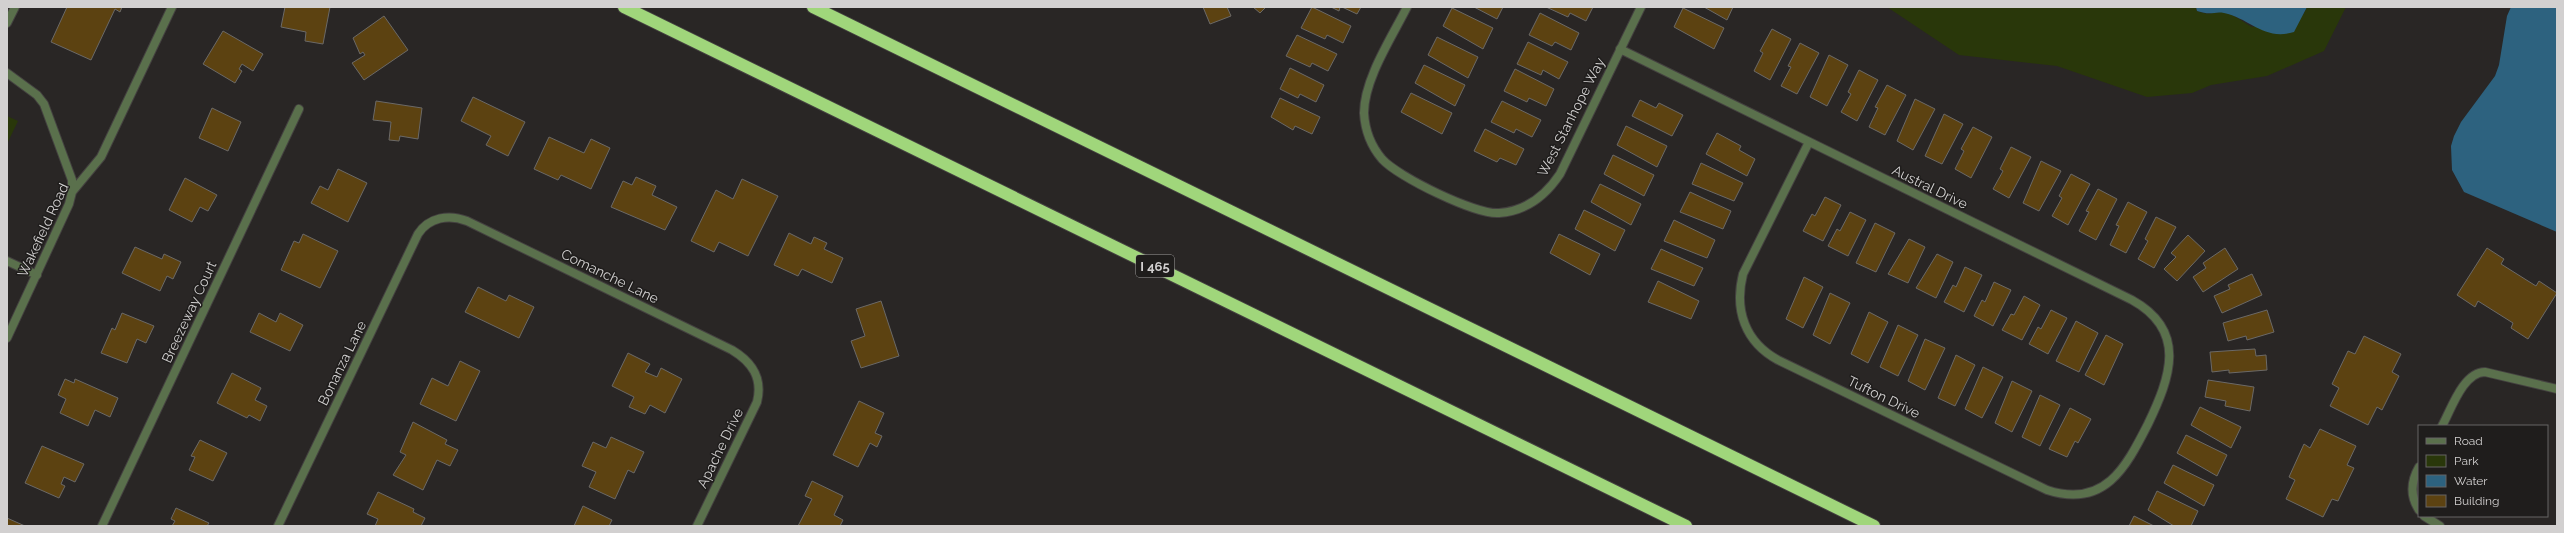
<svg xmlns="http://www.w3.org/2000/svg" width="2564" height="533" font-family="Raleway,sans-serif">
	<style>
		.green { fill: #29370a }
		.water { fill: #2d627f }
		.building { fill: #5c4211; stroke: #6b6967 }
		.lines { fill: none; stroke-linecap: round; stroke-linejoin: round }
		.street-casing { stroke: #444140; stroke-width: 10 }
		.highway-casing { stroke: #444140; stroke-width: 14 }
		.street { stroke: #5a704c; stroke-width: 8 }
		.highway { stroke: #a0d67b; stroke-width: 12 }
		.labels { text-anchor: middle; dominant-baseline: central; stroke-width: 3; stroke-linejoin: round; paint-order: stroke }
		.shield { fill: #1f1d1c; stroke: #9c9a9a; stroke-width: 1 }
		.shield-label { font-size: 13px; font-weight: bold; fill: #d2d0d0 }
		.street-label { font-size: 14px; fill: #d2d0d0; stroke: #1f1d1c }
	</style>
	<rect width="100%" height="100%" fill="#292625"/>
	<path class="green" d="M 1887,7 L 2196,7 L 2197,11 C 2211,16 2211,12 2222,12 C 2232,13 2243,22 2252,27 L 2303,15 L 2307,7 L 2346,7 L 2324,51 L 2267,76 L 2211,85 L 2192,93 L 2147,97 L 2057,66 L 1959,55 Z
		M 7,116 L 18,121 L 7,144 Z"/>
	<path class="water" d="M 2196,7 L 2307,7 L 2294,32 C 2264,41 2251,19 2224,13 C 2214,11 2212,16 2197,11 Z
		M 2511,7 L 2557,7 L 2557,232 L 2464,192 L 2452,170 L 2451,146 L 2454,136 L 2461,122 L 2495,76 L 2499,65 L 2507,16 Z"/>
	<path class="building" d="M 67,7 L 122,7 L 120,12 L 115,9 L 91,60 L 51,42 Z
		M 285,7 L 330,7 L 323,44 L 305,41 L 306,32 L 281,27 Z
		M 1203,7 L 1227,7 L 1231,16 L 1210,24 Z
		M 1253,7 L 1266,7 L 1260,13 Z
		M 1312,7 L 1351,26 L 1343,43 L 1327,35 L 1325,39 L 1301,28 Z
		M 1331,7 L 1340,7 L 1339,11 Z
		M 1342,7 L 1361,7 L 1357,14 Z
		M 1474,7 L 1503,7 L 1497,19 Z
		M 1546,7 L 1593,7 L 1586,21 L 1570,13 L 1568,17 Z
		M 1704,7 L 1733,7 L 1727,20 Z
		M 1452,8 L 1493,28 L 1483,49 L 1443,26 Z
		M 1683,8 L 1724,28 L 1714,49 L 1674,27 Z
		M 1540,13 L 1579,33 L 1571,50 L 1555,42 L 1552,46 L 1529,35 Z
		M 384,16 L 408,50 L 364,80 L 352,63 L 365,55 L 363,52 L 360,54 L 353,38 Z
		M 1772,29 L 1791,39 L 1770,80 L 1754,71 L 1763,53 L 1760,51 Z
		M 223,31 L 263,54 L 253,71 L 242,64 L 239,69 L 242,71 L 235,83 L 203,64 Z
		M 1297,35 L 1337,54 L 1328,71 L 1312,63 L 1310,67 L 1286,56 Z
		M 1437,37 L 1478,57 L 1468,78 L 1428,55 Z
		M 1528,42 L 1568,62 L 1559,79 L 1543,70 L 1541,75 L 1517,64 Z
		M 1800,43 L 1819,53 L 1797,94 L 1781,86 L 1791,67 L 1788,66 Z
		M 1829,55 L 1848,65 L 1827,106 L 1810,97 Z
		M 1424,65 L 1465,85 L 1455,106 L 1415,83 Z
		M 1290,68 L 1324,85 L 1316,102 L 1300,94 L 1298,98 L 1280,89 Z
		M 1515,69 L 1554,89 L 1546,106 L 1529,98 L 1527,102 L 1504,91 Z
		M 1859,70 L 1878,80 L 1857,121 L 1841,112 L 1851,94 L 1848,92 Z
		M 1887,85 L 1906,95 L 1885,135 L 1869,127 L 1878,108 L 1875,107 Z
		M 1411,93 L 1452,113 L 1442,134 L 1401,112 Z
		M 473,97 L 525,122 L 508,156 L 486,145 L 491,136 L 461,121 Z
		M 1280,98 L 1320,117 L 1312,134 L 1295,126 L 1293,130 L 1271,117 Z
		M 1915,99 L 1935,109 L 1913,150 L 1897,141 Z
		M 1640,100 L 1656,108 L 1659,103 L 1683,115 L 1672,136 L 1632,116 Z
		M 376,101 L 422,108 L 418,139 L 400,136 L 399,141 L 389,140 L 391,122 L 373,120 Z
		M 1502,101 L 1541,120 L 1532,137 L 1516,129 L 1514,133 L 1491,122 Z
		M 212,108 L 241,122 L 228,151 L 199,138 Z
		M 1944,114 L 1963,124 L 1942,164 L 1925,156 Z
		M 1626,126 L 1667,146 L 1657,167 L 1617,145 Z
		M 1973,127 L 1992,137 L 1971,178 L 1955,169 L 1964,151 L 1961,149 Z
		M 1485,129 L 1524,149 L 1516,165 L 1500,158 L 1497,162 L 1474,151 Z
		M 1717,133 L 1741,146 L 1739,150 L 1755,159 L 1747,176 L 1706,154 Z
		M 549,137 L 584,153 L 591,139 L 610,148 L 591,189 L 561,175 L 558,180 L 534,169 Z
		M 2011,147 L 2031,157 L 2009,198 L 1993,189 L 2003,171 L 2000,169 Z
		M 1613,155 L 1654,175 L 1644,196 L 1604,174 Z
		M 2041,161 L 2061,171 L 2039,211 L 2023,203 Z
		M 1701,163 L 1743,183 L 1734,201 L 1692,184 Z
		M 338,169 L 367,183 L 348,222 L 311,203 L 320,186 L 328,190 Z
		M 2071,174 L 2090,184 L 2068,225 L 2052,216 L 2062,198 L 2059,196 Z
		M 636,177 L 656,186 L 652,195 L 677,207 L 665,230 L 611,207 L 623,181 L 632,185 Z
		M 185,178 L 217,195 L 208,211 L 200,207 L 192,222 L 169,210 Z
		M 742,179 L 778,196 L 748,256 L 719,242 L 714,252 L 691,241 L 716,190 L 733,199 Z
		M 1600,184 L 1641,204 L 1631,225 L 1591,202 Z
		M 2098,189 L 2117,199 L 2096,240 L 2079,231 L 2089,212 L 2086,211 Z
		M 1690,192 L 1731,211 L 1723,229 L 1680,212 Z
		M 1825,197 L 1841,205 L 1823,241 L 1803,231 L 1812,214 L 1815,216 Z
		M 2128,202 L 2147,212 L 2126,253 L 2110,245 L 2119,226 L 2116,225 Z
		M 1584,210 L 1625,230 L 1615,251 L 1575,229 Z
		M 1850,212 L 1866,220 L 1848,256 L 1828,246 L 1837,229 L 1840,231 Z
		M 2156,217 L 2176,227 L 2154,268 L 2138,259 L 2148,241 L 2145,239 Z
		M 1674,220 L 1715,240 L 1707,258 L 1664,241 Z
		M 1875,223 L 1895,233 L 1876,272 L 1856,263 Z
		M 789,233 L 811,244 L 814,237 L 827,243 L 824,249 L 843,258 L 832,283 L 802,269 L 798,276 L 774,265 Z
		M 303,234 L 338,251 L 320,288 L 281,270 L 294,241 L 299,243 Z
		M 1559,234 L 1600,254 L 1590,275 L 1550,253 Z
		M 2188,235 L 2205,251 L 2177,281 L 2164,269 L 2176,257 L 2171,253 Z
		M 1909,239 L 1925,247 L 1908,283 L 1888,274 Z
		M 135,247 L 162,259 L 164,254 L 181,262 L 173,279 L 167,276 L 160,291 L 122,273 Z
		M 2225,248 L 2238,269 L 2203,292 L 2193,277 L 2206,268 L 2203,263 Z
		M 2487,248 L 2504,259 L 2501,264 L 2536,286 L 2539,281 L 2557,293 L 2528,339 L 2511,328 L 2513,323 L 2478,301 L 2475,307 L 2457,295 Z
		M 1661,249 L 1703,268 L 1694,286 L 1651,269 Z
		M 1937,254 L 1953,262 L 1936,298 L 1916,288 Z
		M 1965,267 L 1982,275 L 1964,312 L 1944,302 L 1953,285 L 1956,287 Z
		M 2252,274 L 2262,295 L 2222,313 L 2214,296 L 2230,289 L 2228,285 Z
		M 1804,277 L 1823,287 L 1803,328 L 1786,319 Z
		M 1658,281 L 1699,301 L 1691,319 L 1648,302 Z
		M 1994,282 L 2011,290 L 1993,326 L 1974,316 L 1982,300 L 1985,302 Z
		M 478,287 L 506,301 L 509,295 L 534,307 L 519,338 L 465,312 Z
		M 1830,293 L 1850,303 L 1830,344 L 1813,335 Z
		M 2024,296 L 2040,305 L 2022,340 L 2002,330 L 2011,314 L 2014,315 Z
		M 881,301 L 899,356 L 861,368 L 851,341 L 865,336 L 856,309 Z
		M 2051,310 L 2067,318 L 2048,354 L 2029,344 L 2038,327 L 2041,329 Z
		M 2267,310 L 2274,332 L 2247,340 L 2246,336 L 2228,341 L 2223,323 Z
		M 1869,312 L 1888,322 L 1868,363 L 1851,354 Z
		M 122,313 L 154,326 L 146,343 L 137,339 L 127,363 L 101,353 L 112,328 L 115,330 Z
		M 259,313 L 276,322 L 280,313 L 303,325 L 290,351 L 250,332 Z
		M 2076,321 L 2098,333 L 2079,372 L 2056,361 Z
		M 1898,325 L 1918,335 L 1898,376 L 1880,367 Z
		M 2106,335 L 2123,344 L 2104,385 L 2085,375 Z
		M 2364,336 L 2401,354 L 2392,372 L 2399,376 L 2382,410 L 2377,407 L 2368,425 L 2330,406 L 2339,388 L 2332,384 L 2348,351 L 2355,354 Z
		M 1925,339 L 1945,348 L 1925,390 L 1908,381 Z
		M 2255,349 L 2256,356 L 2266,355 L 2267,370 L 2229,373 L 2229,370 L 2212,372 L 2210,352 Z
		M 628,353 L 650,364 L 645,372 L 657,377 L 661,368 L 682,379 L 665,413 L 650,405 L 645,414 L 629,407 L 634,397 L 612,386 Z
		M 1956,355 L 1975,365 L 1955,406 L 1938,398 Z
		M 460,361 L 480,371 L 456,421 L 420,404 L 432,378 L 448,386 Z
		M 1983,367 L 2003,377 L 1982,418 L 1965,409 Z
		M 232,373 L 261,388 L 255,400 L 267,406 L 260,421 L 249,415 L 247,418 L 217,403 Z
		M 65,379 L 74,383 L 75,379 L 118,398 L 110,417 L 95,410 L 88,426 L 60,413 L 66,399 L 58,395 Z
		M 2208,380 L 2254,387 L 2250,411 L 2225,406 L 2226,401 L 2205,397 Z
		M 2012,381 L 2032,391 L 2012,432 L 1995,423 Z
		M 2040,395 L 2060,405 L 2040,446 L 2022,437 Z
		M 859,401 L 884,413 L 875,433 L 882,436 L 877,447 L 870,443 L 858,467 L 833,455 Z
		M 2200,407 L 2241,427 L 2231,448 L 2191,425 Z
		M 2070,408 L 2091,419 L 2078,443 L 2075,441 L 2067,457 L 2049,449 Z
		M 413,422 L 447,440 L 445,444 L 458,450 L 450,466 L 437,460 L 423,490 L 393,475 L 406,455 L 400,452 Z
		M 2320,429 L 2356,446 L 2347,465 L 2354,468 L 2338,501 L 2332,499 L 2323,517 L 2286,499 L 2295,480 L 2289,477 L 2304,444 L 2310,448 Z
		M 2186,435 L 2227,455 L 2217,476 L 2177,453 Z
		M 611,437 L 644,452 L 634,473 L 628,470 L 615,499 L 589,487 L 596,472 L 582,466 L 593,442 L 606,448 Z
		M 200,440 L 227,453 L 213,481 L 189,470 L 195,457 L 191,456 Z
		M 42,446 L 84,464 L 75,482 L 64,477 L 61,484 L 65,486 L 59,498 L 25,483 Z
		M 2173,465 L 2214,485 L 2204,506 L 2164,483 Z
		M 812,481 L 843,496 L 834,515 L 843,520 L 840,526 L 798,526 L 812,499 L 805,496 Z
		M 2157,491 L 2198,511 L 2191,526 L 2174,526 L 2148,510 Z
		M 378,492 L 414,509 L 413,512 L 425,518 L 421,526 L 371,526 L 375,526 L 378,519 L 367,514 Z
		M 583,506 L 612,520 L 609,526 L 574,526 Z
		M 176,508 L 209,523 L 207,526 L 172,526 L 175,521 L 171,519 Z
		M 2134,516 L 2154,526 L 2129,526 Z
		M 7,518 L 25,526 L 7,526 Z"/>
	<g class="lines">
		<g class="street-casing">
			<path id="street" d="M 1407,7 C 1392,37 1364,79 1364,113 C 1365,131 1371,146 1382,159 C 1398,177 1476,215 1499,213 C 1527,211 1546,195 1560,174 L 1641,7
				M 7,23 L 15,7
				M 1620,49 L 2132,300 C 2188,331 2170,378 2148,424 C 2126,467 2105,509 2047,490 L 1778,360 C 1745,342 1734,310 1743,274 L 1809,142
				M 7,73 L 37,95 L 44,104 L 72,180 L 72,192
				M 7,261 L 37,275
				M 7,338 L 69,204 L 72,192 L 101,157 L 172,7
				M 2442,426 C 2451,410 2463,372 2485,372 L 2557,389
				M 2419,467 C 2411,481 2410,496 2419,510
				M 2424,516 L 2440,526
				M 102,526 L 299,109
				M 278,526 L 418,234 C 429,217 449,214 467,221 L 732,350 C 752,362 763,378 757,402 L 697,526"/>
		</g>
		<g class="highway-casing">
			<path id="highway" d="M 624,7 L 1686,526
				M 813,7 L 1874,526"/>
		</g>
		<use href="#street" class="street"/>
		<use href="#highway" class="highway"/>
	</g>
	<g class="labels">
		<rect class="shield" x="1136" y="255" width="38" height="22" rx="3"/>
		<g class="shield-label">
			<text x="1155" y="266">I 465</text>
		</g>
		<g class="street-label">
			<text transform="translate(1571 117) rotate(-63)">West Stanhope Way</text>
			<text transform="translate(1930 187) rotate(26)">Austral Drive</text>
			<text transform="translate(43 230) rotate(-65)">Wakefield Road</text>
			<text transform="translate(610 276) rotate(26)">Comanche Lane</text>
			<text transform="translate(189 312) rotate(-65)">Breezeway Court</text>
			<text transform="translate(342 363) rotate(-64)">Bonanza Lane</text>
			<text transform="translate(1884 397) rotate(26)">Tufton Drive</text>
			<text transform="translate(720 448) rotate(-64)">Apache Drive</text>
		</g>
	</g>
	<rect width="2564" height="533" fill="none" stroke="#d2d0d0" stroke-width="16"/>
	<rect x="2418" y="425" width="130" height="92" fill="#1f1d1c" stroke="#676564"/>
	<rect x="2426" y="438" width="20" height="6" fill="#5a704c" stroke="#676564"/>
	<text x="2454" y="445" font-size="12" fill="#d2d0d0">Road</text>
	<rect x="2426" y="455" width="20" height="12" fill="#29370a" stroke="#676564"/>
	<text x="2454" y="465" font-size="12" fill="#d2d0d0">Park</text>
	<rect x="2426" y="475" width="20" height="12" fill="#2d627f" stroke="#676564"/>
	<text x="2454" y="485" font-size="12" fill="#d2d0d0">Water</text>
	<rect x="2426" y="495" width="20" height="12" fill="#5c4211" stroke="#676564"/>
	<text x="2454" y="505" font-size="12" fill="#d2d0d0">Building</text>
</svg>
